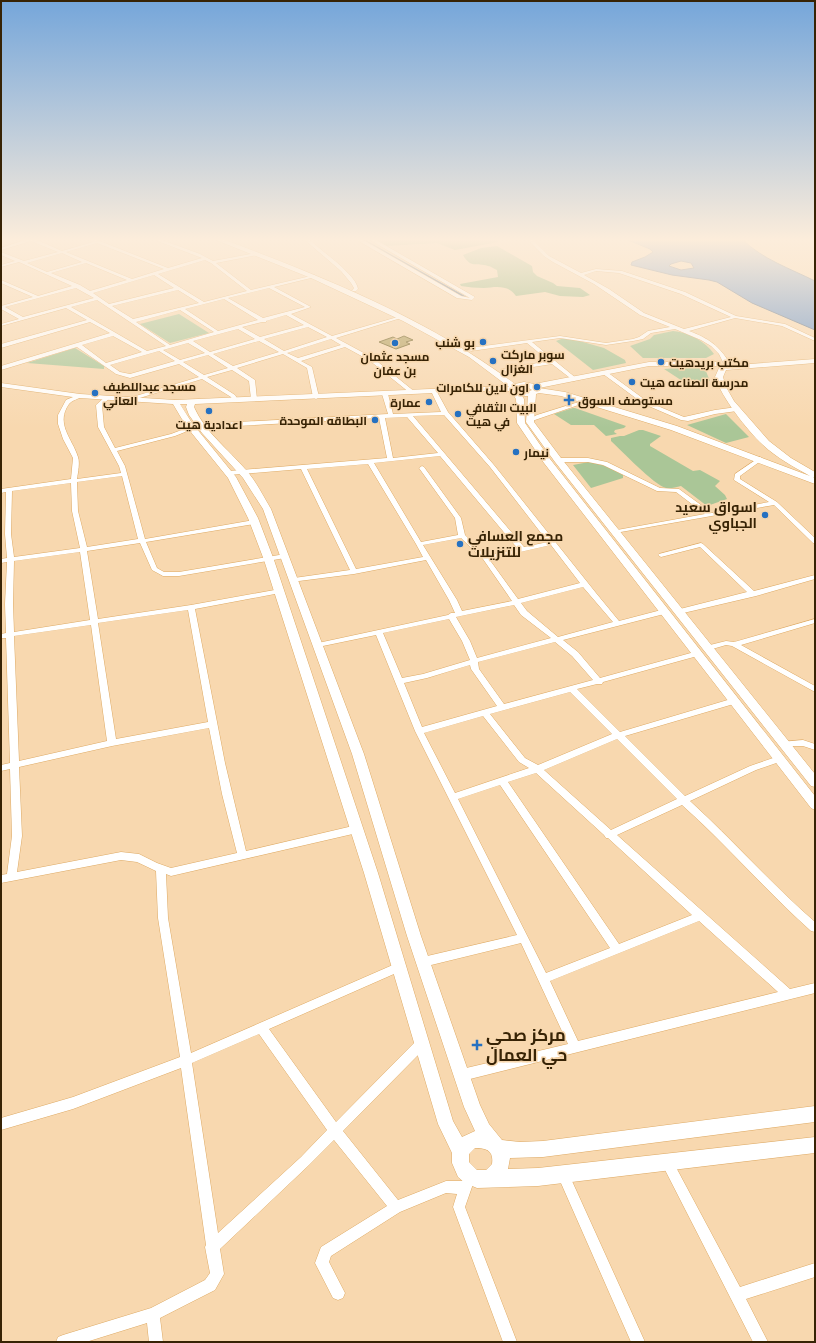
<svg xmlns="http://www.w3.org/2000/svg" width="816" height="1343" font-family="Merriweather,Cairo,serif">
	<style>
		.green { fill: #aac697 }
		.forest { fill: #90b379 }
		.water { fill: #6892c5; stroke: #59718b; fill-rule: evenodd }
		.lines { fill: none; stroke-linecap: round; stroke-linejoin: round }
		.stream { stroke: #59718b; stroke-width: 1.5 }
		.building { fill: #b39f5c; stroke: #746222 }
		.street-casing { stroke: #deaa64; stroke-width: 1 }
		.secondary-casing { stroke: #deaa64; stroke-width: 1 }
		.street { fill: #fff; fill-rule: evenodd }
		.secondary { fill: #fff; fill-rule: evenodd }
		.poi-dot { fill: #2671c1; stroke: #f8d8af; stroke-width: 1.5 }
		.labels { text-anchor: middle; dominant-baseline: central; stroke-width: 3; stroke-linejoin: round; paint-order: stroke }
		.far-poi-label { font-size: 12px; font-weight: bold; fill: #372305; stroke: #f8d8af; text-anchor: start }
		.poi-label { font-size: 14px; font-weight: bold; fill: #372305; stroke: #f8d8af; text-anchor: end }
		.near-poi-label { font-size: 17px; font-weight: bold; fill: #372305; stroke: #f8d8af; text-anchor: start }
	</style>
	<rect width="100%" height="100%" fill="#f8d8af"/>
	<path class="green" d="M 179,314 L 209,333 L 170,343 L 140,324 Z
		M 673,331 C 688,332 705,341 714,354 L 706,358 L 643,358 L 630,346 L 650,339 L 654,335 Z
		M 564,338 L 576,340 L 604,348 L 625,360 L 626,363 L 593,370 L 556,341 Z
		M 75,348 L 104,366 L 104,369 L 27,363 Z
		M 692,367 L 705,369 L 710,381 L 687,384 L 664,369 Z
		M 573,408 L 575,408 L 626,426 L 624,428 L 615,430 L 614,432 L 617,434 L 606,436 L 594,425 L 571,425 L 554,414 Z
		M 726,414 L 749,437 L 726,443 L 687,425 Z
		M 639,430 L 643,430 L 661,436 L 650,444 L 650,446 L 693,471 L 700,470 L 720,481 L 715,486 L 725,495 L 727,499 L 707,506 L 681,486 C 676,487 671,489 666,488 C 654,485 621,450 611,441 L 611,438 L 620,436 L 624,436 Z
		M 589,462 L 606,466 L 623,475 L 623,478 L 591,488 L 573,465 Z"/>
	<path class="forest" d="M 375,240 L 498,240 L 498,242 L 455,250 L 437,243 L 384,246 Z
		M 497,246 L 532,266 L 533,272 L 537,276 L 553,283 L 557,286 L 580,288 L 590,295 L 583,297 L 560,296 L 545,292 L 516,296 C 508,284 495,287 484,288 C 476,288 468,287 461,286 L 460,284 L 498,277 L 497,270 C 494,269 491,266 488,266 C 476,262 471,269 463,255 L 481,248 Z"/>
	<path class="water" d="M 628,240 L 743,240 C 762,259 791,269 815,281 L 815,330 L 752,303 L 717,282 L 709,280 L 672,275 L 631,265 L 632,262 L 645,257 L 653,252 L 650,249 ZM 681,261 L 691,263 L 694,268 L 681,270 L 669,266 L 671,264 Z"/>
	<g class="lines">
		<path class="stream" d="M 364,240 L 465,297"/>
	</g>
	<path class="building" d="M 404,336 L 413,340 L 406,342 L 410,344 L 396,349 L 379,342 L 393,337 L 397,339 Z"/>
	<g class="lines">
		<g class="street-casing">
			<path id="street" d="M 25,240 L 37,240 L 62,251 L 93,242 L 90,240 L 97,240 L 168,268 L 202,258 L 155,240 L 162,240 L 200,254 L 213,261 L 256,253 L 258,254 L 257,255 L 216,263 L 251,290 L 315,275 L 315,277 L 274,287 L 311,307 L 291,314 L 332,336 L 401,316 L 401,318 L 336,338 L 373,358 L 415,392 L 410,393 L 369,360 L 345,347 L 301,361 L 312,367 L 319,397 L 316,399 L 313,397 L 307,368 L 283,354 L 237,368 L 255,380 L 257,399 L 254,401 L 251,399 L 249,381 L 232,370 L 207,377 L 235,395 L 238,400 L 237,401 L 233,401 L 231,397 L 202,379 L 133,400 L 129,400 L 129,398 L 199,377 L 179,364 L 130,378 L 116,374 L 77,347 L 1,370 L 1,366 L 110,333 L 90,322 L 1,348 L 1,344 L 87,320 L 66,308 L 1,326 L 1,324 L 19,319 L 1,309 L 1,306 L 33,297 L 1,283 L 1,280 L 38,296 L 72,286 L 19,262 L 1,267 L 1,265 L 15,261 L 1,255 L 1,252 L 24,261 L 58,252 L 31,241 L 1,250 L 1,248 ZM 97,243 L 164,269 L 132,279 L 66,252 ZM 62,253 L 82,262 L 47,272 L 27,263 ZM 205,260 L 211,263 L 247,291 L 204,302 L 158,274 ZM 86,263 L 127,280 L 90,291 L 80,285 L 51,273 ZM 154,275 L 174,288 L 109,304 L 93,293 ZM 76,288 L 94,298 L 23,317 L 5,307 ZM 269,288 L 305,307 L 263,318 L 228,298 ZM 178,290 L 199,303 L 133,319 L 112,306 ZM 224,299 L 258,320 L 218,331 L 185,309 ZM 97,300 L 166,346 L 147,351 L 71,307 ZM 180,310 L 214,332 L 170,345 L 136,322 ZM 286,315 L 304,325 L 260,337 L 242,327 L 262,322 L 266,322 L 266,321 ZM 308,327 L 327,337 L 284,351 L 264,339 ZM 238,329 L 255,339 L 210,352 L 193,341 ZM 113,336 L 142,352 L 106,363 L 82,345 ZM 331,339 L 341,345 L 298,358 L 287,353 ZM 259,341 L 279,352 L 233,366 L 213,354 ZM 188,343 L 205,353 L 180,360 L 163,350 ZM 159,351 L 175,361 L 130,374 L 120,372 L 110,365 ZM 208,355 L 228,368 L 204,375 L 183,362 Z
				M 305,240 L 310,240 C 321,251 356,274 358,289 L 356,291 L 352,291 L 354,288 L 351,283 L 341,271 Z
				M 357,240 L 363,240 L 461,296 L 470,298 L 370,240 L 376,240 L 475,297 L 472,300 L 457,298 Z
				M 528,240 L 533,240 L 549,256 L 581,273 L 596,269 L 622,271 L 685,292 L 736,316 L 785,324 L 815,338 L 815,341 L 782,326 L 735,318 L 689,331 C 708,338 720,346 730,364 L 727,366 L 724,364 L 719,354 L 711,346 L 701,340 L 675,329 L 651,333 L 643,339 L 633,341 L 606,345 L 560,338 L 532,342 L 576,378 L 577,379 L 574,381 L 552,364 L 501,372 L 500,371 L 503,369 L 549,361 L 527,343 L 471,351 L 468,349 L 469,348 L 560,336 L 606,343 L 633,339 L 639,337 L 648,331 L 670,327 L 640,315 L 594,284 L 553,262 L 544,256 ZM 596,271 L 619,273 L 681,294 L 731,317 L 684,329 L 644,313 L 609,289 L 584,275 Z
				M 603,372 L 607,372 L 648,402 L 684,417 L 715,410 L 737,407 L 740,409 L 737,411 L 715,414 L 688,421 L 681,420 L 644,404 L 603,374 Z
				M 432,390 L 436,390 L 448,412 L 494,465 L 596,593 L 619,621 L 665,609 L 669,611 L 668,613 L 563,640 L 578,652 L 600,678 L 698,651 L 702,653 L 701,655 L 603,682 L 602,684 L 597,684 L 577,689 L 620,732 L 731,699 L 737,699 L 738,701 L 737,703 L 625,736 L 685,796 L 750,766 L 779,756 L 782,757 L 783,759 L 782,761 L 756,770 L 690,801 C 733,840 771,884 815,922 L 815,932 L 811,931 C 766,891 727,845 682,805 L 617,835 L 790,989 L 815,983 L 815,993 L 462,1081 L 458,1079 L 456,1075 L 458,1071 L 462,1069 L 568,1044 L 521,943 L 423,967 L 419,965 L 418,962 L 419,959 L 423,957 L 517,935 L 415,731 L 376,635 L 318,647 L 314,645 L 318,643 L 448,615 L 451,613 L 455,613 L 449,600 L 426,560 L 354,574 L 291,582 L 290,580 L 294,578 L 350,570 L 301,469 L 229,475 L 226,473 L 229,471 L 387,458 L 379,418 L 201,428 L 198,426 L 201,424 L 388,414 L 382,394 L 385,392 L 388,394 L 393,414 L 441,412 L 431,391 ZM 444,415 L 490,467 L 548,542 L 524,547 L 413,416 ZM 407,417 L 438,453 L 393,458 L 385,418 ZM 440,456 L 518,549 L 486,556 L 465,535 L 461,518 L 424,467 L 422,466 L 419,468 L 455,518 L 458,535 L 421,542 L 374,463 ZM 368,464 L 416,544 L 423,557 L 356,569 L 307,469 ZM 461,538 L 483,559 L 512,601 L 462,611 L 457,600 L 423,545 ZM 551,545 L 580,583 L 518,599 L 489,559 ZM 583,587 L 613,622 L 558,637 L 527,611 L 521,603 ZM 514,605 L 521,615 L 551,638 L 477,658 L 470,641 L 456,617 ZM 449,619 L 462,641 L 470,660 L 423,674 L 402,678 L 383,633 ZM 555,642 L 572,656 L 593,680 L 504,704 L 479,669 L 478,662 ZM 470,665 L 471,669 L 497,706 L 422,727 L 404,683 L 427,678 ZM 570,692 L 612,734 L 538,765 L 525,758 L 490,714 ZM 483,716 L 519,762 L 529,768 L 455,793 L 424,733 ZM 617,739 L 677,799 L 611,830 L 544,770 ZM 536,773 L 604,835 L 606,838 L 608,838 L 692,915 L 619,944 L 508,782 ZM 500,785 L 610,948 L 546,973 L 458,799 ZM 699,921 L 778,992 L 578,1041 L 550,981 Z
				M 78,395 L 83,396 C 79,399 72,400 69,404 C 55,424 72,438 78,457 C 80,463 78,472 77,479 L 121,473 L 119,466 L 98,427 L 96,405 L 106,396 L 111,397 L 102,405 L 104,427 L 115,448 L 171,434 L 192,426 L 195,428 L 175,436 L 117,451 L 125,466 L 145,539 L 254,520 L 257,522 L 254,524 L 146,542 L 157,568 L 164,572 L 179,572 L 285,554 L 288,556 L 285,558 L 179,576 L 163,576 L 152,570 L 140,543 L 87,551 L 98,619 L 191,605 L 280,589 L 284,591 L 280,593 L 195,609 L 225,763 L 246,851 L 357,825 L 360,826 L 362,829 L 360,832 L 357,833 L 171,876 L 166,874 L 168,918 L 191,1053 L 395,964 L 399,962 L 403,964 L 404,967 L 403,970 L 269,1029 L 336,1122 L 418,1039 L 422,1038 L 426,1039 L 428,1043 L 426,1047 L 343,1131 L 398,1200 L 446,1181 L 462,1181 L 463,1180 L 467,1178 L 471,1180 L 473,1184 L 465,1207 L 517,1342 L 503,1342 L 453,1207 L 457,1194 L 446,1193 L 400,1212 L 331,1256 L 329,1262 L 345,1293 L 343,1298 L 338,1300 L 333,1298 L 315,1263 L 321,1247 L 387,1206 L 334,1140 L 309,1165 L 220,1249 L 224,1274 L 215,1290 L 160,1318 L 163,1342 L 149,1342 L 147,1323 L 86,1342 L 56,1342 L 58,1337 L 63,1335 L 151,1308 L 205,1280 L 210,1273 L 205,1247 L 206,1245 L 181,1068 L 73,1109 L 1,1130 L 1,1118 L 73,1097 L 180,1057 L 158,918 L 156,871 L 137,862 L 121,860 L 1,883 L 1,875 L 7,874 L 12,836 L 10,769 L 1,771 L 1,765 L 10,763 L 6,638 L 1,638 L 1,634 L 6,633 L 5,604 L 7,562 L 1,563 L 1,559 L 7,558 L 5,534 L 6,492 L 1,493 L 1,489 L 71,479 L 73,458 L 63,439 L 58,424 L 58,415 L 66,400 ZM 122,476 L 138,539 L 87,547 L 78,511 L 77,482 ZM 71,483 L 72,511 L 80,548 L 14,557 L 11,534 L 12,491 ZM 80,552 L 90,620 L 14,632 L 13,604 L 14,561 ZM 188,610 L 208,722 L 116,739 L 98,623 ZM 91,625 L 107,741 L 19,761 L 14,636 ZM 209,728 L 222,794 L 237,853 L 171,868 L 157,863 L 139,854 L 121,852 L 17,872 L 22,836 L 19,767 L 112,746 ZM 259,1034 L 327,1130 L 301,1157 L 218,1233 L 192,1063 Z
				M 585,400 L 590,401 L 532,421 L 527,420 L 537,415 Z
				M 760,457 L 763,459 L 762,460 L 740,476 L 740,479 L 777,502 L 815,538 L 815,544 L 813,543 L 774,505 L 615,533 L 615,531 L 617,530 L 705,514 L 676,492 L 657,491 L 603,465 L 588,462 L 558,462 L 555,460 L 558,458 L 588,458 L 607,462 L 660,488 L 679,489 L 712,513 L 769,502 L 734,480 L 735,474 Z
				M 701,543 L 703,544 L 754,591 L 815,575 L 815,579 L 756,596 L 679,614 L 676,614 L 675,612 L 676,610 L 747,592 L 700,547 L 661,557 L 658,555 L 659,554 Z
				M 815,619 L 815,623 L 741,645 L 815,686 L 815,692 L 732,646 L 726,645 L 709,650 L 705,648 L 706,646 L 726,641 L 734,642 Z
				M 803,740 L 815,744 L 815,750 L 803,746 L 781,746 L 780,744 L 781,742 Z
				M 667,1156 L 671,1158 L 740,1287 L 815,1263 L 815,1277 L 746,1299 L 768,1342 L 753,1342 L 663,1166 L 661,1162 L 663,1158 Z
				M 563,1168 L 567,1170 L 645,1342 L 631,1342 L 557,1174 L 559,1170 Z"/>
		</g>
		<g class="secondary-casing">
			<path id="secondary" d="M 216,240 L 225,240 C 326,278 428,319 515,384 L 524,382 L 534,384 L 649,362 L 720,362 L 720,366 L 649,366 L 539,388 L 565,392 L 677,426 L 810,476 C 794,467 777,458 763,445 C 747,430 722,398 715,377 L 719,368 L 723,366 L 815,359 L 815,363 L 726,370 L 723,377 L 726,387 L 734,401 L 769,441 L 791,458 L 815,472 L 815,477 L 813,477 L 815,478 L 815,484 L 671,430 L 561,396 L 539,393 L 536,394 L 534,422 L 561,458 L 815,774 L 815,787 L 811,786 L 555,462 L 526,422 L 528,396 L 522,396 L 524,399 L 525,423 L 550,459 L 815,796 L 815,810 L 811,808 L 544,463 L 517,423 L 516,399 L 511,391 L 477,391 L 195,404 L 194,407 C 205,432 228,449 246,470 C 256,481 263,496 271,509 L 364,754 L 421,936 L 480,1105 L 489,1124 L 502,1140 L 520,1142 L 543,1141 L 815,1106 L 815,1122 L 543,1157 L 510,1158 L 508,1169 L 538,1168 L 815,1137 L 815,1153 L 538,1186 L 477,1188 L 465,1183 L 458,1177 L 452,1163 L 452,1153 L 438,1124 L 364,873 L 264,560 L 248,518 L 228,478 L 186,426 L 173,404 L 80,398 L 1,387 L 1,383 L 80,394 L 175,400 L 477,387 L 509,387 L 469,357 L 403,321 L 311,278 ZM 520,387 L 527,387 L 532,390 L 527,392 L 519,391 L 517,389 ZM 180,404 L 187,404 L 186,407 L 189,415 L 202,433 L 243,478 L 263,509 L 352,754 L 407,936 L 464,1107 L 475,1131 L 462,1137 L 453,1121 L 378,873 L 274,560 L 258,518 L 236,477 L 192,423 ZM 475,1148 C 487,1148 494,1151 492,1164 L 486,1170 L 477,1170 L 469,1162 L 469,1154 Z"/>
		</g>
		<use href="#street" class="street"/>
		<use href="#secondary" class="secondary"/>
	</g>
	<linearGradient id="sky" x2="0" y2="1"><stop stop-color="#75a6da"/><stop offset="0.56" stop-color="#fceddb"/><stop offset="1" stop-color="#fceddb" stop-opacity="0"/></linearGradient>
	<rect width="816" height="428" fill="url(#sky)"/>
	<g class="poi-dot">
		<circle cx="483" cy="342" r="4"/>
		<circle cx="395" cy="343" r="4"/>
		<circle cx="493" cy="361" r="4"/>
		<circle cx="661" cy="362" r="4"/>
		<circle cx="632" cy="382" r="4"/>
		<circle cx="537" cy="387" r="4"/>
		<circle cx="95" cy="393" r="4"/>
		<path d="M567 394h4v4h4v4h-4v4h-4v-4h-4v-4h4z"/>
		<circle cx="429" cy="402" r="4"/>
		<circle cx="209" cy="411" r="4"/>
		<circle cx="458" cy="414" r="4"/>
		<circle cx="375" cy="420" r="4"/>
		<circle cx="516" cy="452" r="4"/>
		<circle cx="765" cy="515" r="4"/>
		<circle cx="460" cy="544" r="4"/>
		<path d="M475 1039h4v4h4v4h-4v4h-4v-4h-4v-4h4z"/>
	</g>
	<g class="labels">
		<g class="far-poi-label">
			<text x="475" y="342" text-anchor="end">بو شنب</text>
			<text x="501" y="354">سوبر ماركت<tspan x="501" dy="14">الغزال</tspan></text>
			<text x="395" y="356" text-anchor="middle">مسجد عثمان<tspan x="395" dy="14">بن عفان</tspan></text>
			<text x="669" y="362">مكتب بريدهيت</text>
			<text x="640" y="382">مدرسة الصناعه هيت</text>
			<text x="103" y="386">مسجد عبداللطيف<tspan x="103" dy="14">العاني</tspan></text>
			<text x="529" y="387" text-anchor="end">اون لاين للكامرات</text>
			<text x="578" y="400">مستوصف السوق</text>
			<text x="421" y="402" text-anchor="end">عمارة</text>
			<text x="466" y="407">البيت الثقافي<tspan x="466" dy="14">في هيت</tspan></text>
			<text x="367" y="420" text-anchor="end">البطاقه الموحدة</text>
			<text x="209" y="424" text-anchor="middle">اعدادية هيت</text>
			<text x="524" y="452">نيمار</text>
		</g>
		<g class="poi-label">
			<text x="757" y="507">اسواق سعيد<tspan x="757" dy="16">الجباوي</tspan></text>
			<text x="468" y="536" text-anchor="start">مجمع العسافي<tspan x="468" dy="16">للتنزيلات</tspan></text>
		</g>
		<g class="near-poi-label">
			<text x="486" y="1035">مركز صحي<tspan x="486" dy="20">حي العمال</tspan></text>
		</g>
	</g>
	<rect width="816" height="1343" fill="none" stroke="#372305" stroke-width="4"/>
</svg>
